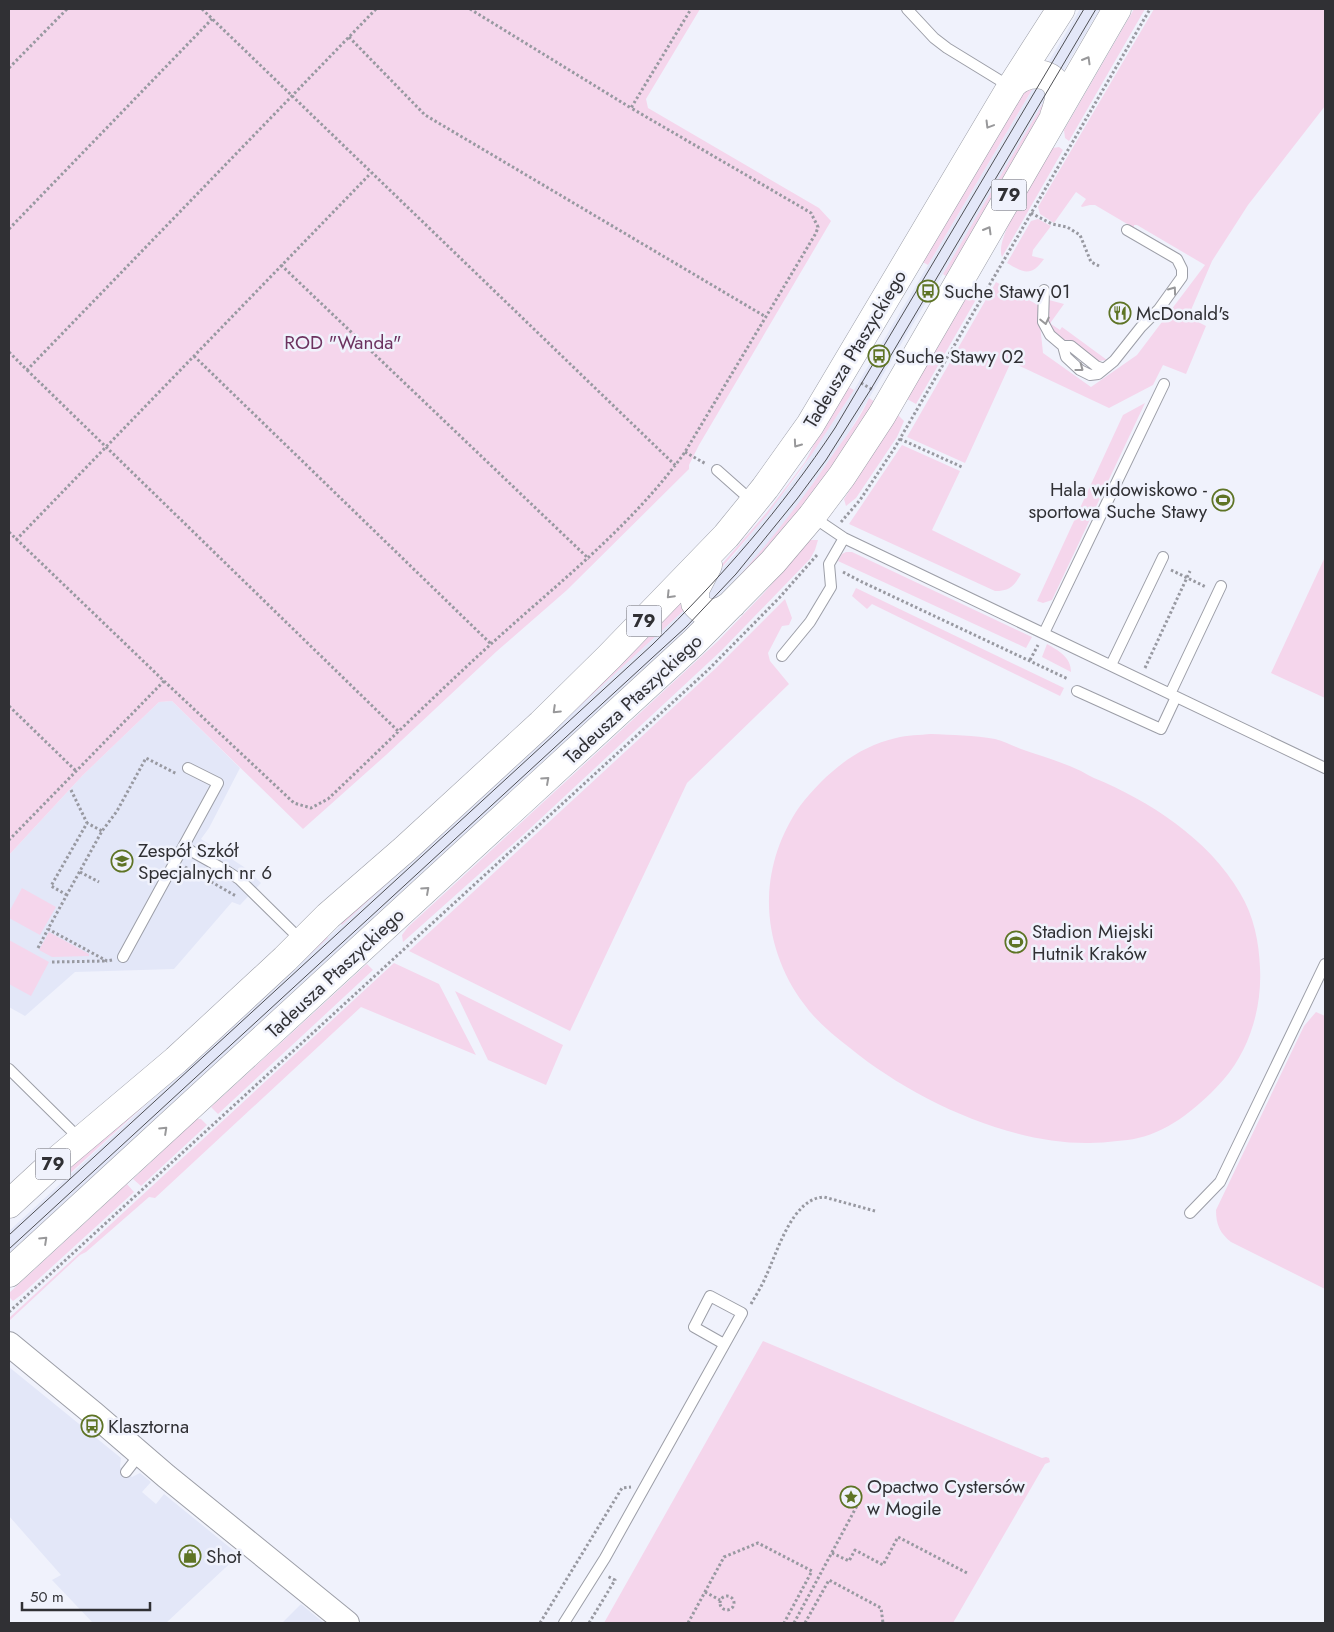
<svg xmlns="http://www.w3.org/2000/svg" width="1334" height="1632" font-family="Jost,sans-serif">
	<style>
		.built { fill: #e3e7f8 }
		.green { fill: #f5d6ec }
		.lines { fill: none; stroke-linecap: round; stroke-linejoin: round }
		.service-casing { stroke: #9c9ea7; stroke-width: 12 }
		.tertiary-casing { stroke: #9c9ea7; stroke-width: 26 }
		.primary-casing { stroke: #9c9ea7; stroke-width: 29 }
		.path { stroke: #9899a1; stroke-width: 3; stroke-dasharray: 2.5 2.5; stroke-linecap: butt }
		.service { stroke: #fff; stroke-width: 10 }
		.tertiary { stroke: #fff; stroke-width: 24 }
		.primary { stroke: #fff; stroke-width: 28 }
		.tram { stroke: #4e4f54; stroke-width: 1 }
		.oneway { stroke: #98989a }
		.labels { text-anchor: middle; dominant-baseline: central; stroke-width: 5; stroke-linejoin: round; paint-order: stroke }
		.shield { fill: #f0f2fc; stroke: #6a6a70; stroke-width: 1 }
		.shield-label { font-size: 18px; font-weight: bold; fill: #303034 }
		.poi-label { font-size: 19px; fill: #303034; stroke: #f0f2fc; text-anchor: start }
		.park-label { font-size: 19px; fill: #6c325f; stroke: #f0f2fc }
		.street-label { font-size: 19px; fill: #303034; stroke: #f0f2fc }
	</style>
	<rect width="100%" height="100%" fill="#f0f2fc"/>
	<path class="built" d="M 1080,9 L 1100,9 L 849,432 L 798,505 L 761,552 L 693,624 L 9,1254 L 9,1231 L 682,612 L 735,554 L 798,475 L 854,390 Z
		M 172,701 L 240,768 L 209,828 L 201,839 L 244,867 L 261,883 L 240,905 L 232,902 L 174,969 L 75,972 L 25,1016 L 9,1007 L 9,855 L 83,775 L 159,702 Z
		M 9,1367 L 121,1458 L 120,1467 L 132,1477 L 140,1473 L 151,1482 L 142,1492 L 156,1504 L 164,1494 L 239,1555 L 166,1623 L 93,1623 L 52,1580 L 61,1575 L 9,1516 Z
		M 301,1604 L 307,1609 L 324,1623 L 282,1623 Z"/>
	<path class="green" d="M 9,9 L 700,9 L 646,99 L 648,108 L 819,208 L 831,221 L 699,445 L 689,465 L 689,469 L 567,590 L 497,651 L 386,755 L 303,829 L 172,701 L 159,702 L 83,775 L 9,855 Z
		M 1134,9 L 1145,9 L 1069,141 L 1065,138 L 1064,130 Z
		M 1154,9 L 1325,9 L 1325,106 L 1248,205 L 1212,261 L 1188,317 L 1206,326 L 1186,374 L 1163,365 L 1153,385 L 1109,408 L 1011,362 L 965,463 L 907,437 L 996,282 L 1038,305 L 1043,353 L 1091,387 L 1137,355 L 1205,265 L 1137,225 L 1134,225 L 1134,228 L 1095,205 L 1090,205 L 1082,207 L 1081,206 L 1086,199 L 1076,192 L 1054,223 L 1040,214 L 1038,207 Z
		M 1036,83 L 928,265 L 919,260 L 1021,87 Z
		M 1049,93 L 1051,99 L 950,279 L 943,274 Z
		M 1059,147 L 1063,150 L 1002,257 C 993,237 1041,168 1053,148 Z
		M 1038,219 L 1051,226 L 1033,250 L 1032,256 L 1044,259 C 1031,277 1024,273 1007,263 L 1031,221 Z
		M 974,285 L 982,289 L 916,404 L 907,399 Z
		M 1049,300 L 1064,304 L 1051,322 L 1051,324 L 1060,330 L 1062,327 L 1107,360 L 1098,361 L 1093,359 L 1071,342 L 1063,339 L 1053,331 L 1048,321 Z
		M 845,385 L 854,390 L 812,454 L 767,515 L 704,588 L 709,579 L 767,512 L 805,462 Z
		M 869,398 L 878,404 L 807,509 L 733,583 C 770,542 803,499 834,453 C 846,436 861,417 869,398 Z
		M 1145,403 L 1052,600 L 1043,603 L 1037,601 L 1123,415 Z
		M 898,415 L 904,421 L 897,437 L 856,498 L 846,506 L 844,499 Z
		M 902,445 L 960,471 L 932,530 L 1021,574 C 1014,586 1010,591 995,591 L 849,524 Z
		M 810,540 L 818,540 L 815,550 L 810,559 L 722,650 L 523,835 L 403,942 L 402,935 L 408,927 L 718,641 L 763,594 Z
		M 846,552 L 852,552 L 1032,637 L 1026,648 L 838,561 L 842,554 Z
		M 1325,557 L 1325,698 L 1271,673 Z
		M 856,588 L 1064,688 L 1060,696 L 872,604 L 867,609 L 852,596 Z
		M 785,599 L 792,618 L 789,625 L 782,626 L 768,653 L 770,661 L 789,684 L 687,783 L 570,1031 L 409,951 L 716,668 Z
		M 678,602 L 685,609 L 682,612 L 342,925 L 337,920 Z
		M 1047,644 C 1059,651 1071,657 1071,672 L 1042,657 Z
		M 931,734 C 952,735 974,735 995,739 C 1004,741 1013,746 1021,749 C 1041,756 1062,762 1081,771 C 1085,773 1089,776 1094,778 C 1148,800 1209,839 1240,893 C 1254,916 1259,942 1260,968 C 1262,1007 1250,1049 1224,1079 C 1202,1104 1171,1131 1138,1138 C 1131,1140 1124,1140 1117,1141 C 1108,1142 1098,1143 1089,1143 C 1007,1144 911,1098 850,1048 C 833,1035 816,1021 804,1004 C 781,974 768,935 769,898 C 770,865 781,833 800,806 C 825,774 856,747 896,738 C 907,735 920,735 931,734 Z
		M 22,888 L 56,907 L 40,935 L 9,918 L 9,912 Z
		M 49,932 L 89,954 L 89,956 L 52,957 L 39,950 Z
		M 323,933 L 328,938 L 66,1177 L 59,1169 Z
		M 9,940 L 49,962 L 31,996 L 9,984 Z
		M 394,963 L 439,984 L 476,1055 L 361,1007 L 155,1198 L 149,1197 L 86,1252 L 80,1255 L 9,1321 L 9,1318 Z
		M 367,964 L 373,970 L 218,1114 L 211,1107 Z
		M 455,991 L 563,1045 L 546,1085 L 488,1060 Z
		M 1316,1012 L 1325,1016 L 1325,1289 L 1231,1242 C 1220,1233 1216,1225 1216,1210 L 1304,1026 Z
		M 197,1119 L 201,1119 L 207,1125 L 141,1186 L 133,1179 Z
		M 127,1184 L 134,1192 L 21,1295 L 13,1301 L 9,1297 L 9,1293 Z
		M 763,1341 L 1042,1458 L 1046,1457 L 1049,1458 L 1050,1462 L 1045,1464 L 953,1623 L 604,1623 Z"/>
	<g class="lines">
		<g class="service-casing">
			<path id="service" d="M 907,9 L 934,38 L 947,48 L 1009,86
				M 1044,290 L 1043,322 L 1050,335 L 1063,346 L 1066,357 L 1080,370 L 1090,375 L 1098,374 L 1114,361 L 1141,327 L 1159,309 L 1182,277 L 1182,269 L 1177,259 L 1127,230
				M 1063,346 L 1071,346 L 1096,366 L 1104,369
				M 717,470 L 753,502
				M 813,517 L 844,538 L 1325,768
				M 1044,633 L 1164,384
				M 782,656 L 810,622 L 831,587 L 829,564 L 844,538
				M 1111,665 L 1163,557
				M 1077,691 L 1161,729 L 1176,697
				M 1170,694 L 1221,586
				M 184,847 L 225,870 L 239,879 L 301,940
				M 123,957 L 218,783 L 188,768
				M 9,1069 L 80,1139
				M 1190,1213 L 1220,1182 L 1325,964
				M 126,1472 L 140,1454
				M 564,1623 L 605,1558 L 742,1313 L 710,1296 L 694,1327 L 724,1344"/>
		</g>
		<g class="tertiary-casing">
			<path id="tertiary" d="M 9,1344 L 94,1414 L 166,1476 L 347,1623"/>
		</g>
		<g class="primary-casing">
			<path id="primary" d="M 1013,84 C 1026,71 1055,69 1059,92 C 1060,100 1057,108 1054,116
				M 708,565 L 695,590 L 695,603 C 707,618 719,614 732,604
				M 9,1204 L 48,1168 L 176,1060 L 285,959 L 328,916 L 405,849 L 541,724 L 609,657 L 726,536 L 765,488 L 810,425 L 1011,87 L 1061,9
				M 9,1273 L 693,643 L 773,562 L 812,516 L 842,476 L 882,415 L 1117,9"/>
		</g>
		<path class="path" d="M 202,9 L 676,466
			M 470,9 L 631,108
			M 349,37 L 425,115 L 766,317
			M 9,68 L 67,9
			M 1031,213 L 1052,224 L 1067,227 L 1080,235 L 1091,262 L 1099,266
			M 9,229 L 212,19
			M 281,265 L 589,559
			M 9,352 L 27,370 L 376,9
			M 194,356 L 491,644
			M 27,370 L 399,732
			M 861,383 L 873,390
			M 900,439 L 962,467
			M 685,452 L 706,464
			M 841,522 L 860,500 L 894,449 L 1150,9
			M 9,532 L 164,681 L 9,840
			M 16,540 L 371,173
			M 1171,570 L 1206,587
			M 843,572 L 860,581 L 1068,679
			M 1030,660 L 1038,645
			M 1145,668 L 1190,571
			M 164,681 L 294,803 L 311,808 L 328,799 C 382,748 435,695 491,644 C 558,583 631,527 685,452 L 816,233 L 818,227 L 811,213 L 801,207 L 631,108 L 691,9
			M 9,706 L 77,772
			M 71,790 L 87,823
			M 154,850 L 164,855
			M 185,867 L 236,896
			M 80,872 L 99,882
			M 67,895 L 51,886 L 87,823 L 102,831
			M 38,948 L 48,929
			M 112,960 L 107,961 L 48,929 L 102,831 L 117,811 L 146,758 L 177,774
			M 52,962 L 106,961
			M 751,1304 C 756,1295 762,1286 766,1276 C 777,1253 792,1198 824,1197 L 875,1211
			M 9,1312 L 708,670 L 780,597 L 817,555
			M 832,1553 L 849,1561 L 855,1550 L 883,1565 L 898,1537 L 969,1574
			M 705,1592 L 720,1600
			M720 1603a7 7 0 1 1 14 0a7 7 0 1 1-14 0Z
			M 540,1623 L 622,1488 L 631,1487
			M 589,1623 L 615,1580 L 607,1576
			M 688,1623 L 724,1557 L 758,1543 L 812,1571 L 784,1623
			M 794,1623 L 859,1502
			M 805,1623 L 829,1580 L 881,1608 L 883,1623"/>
		<use href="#service" class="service"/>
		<use href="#tertiary" class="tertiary"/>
		<use href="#primary" class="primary"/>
		<path class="tram" d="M 9,1235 L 652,645 C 721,578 782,508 835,428 L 1084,9
			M 9,1249 L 652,658 L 686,627 L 736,574 L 797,499 L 826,460 L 871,389 L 1096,9"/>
	</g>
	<defs><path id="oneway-chevron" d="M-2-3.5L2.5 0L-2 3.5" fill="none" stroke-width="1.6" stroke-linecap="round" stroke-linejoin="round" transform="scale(1.25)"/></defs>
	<g class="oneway">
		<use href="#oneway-chevron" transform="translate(1087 60) rotate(-60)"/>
		<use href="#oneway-chevron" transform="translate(989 125) rotate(121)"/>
		<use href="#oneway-chevron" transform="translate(988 230) rotate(-60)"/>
		<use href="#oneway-chevron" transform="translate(1173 290) rotate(-54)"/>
		<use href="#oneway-chevron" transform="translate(1045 321) rotate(77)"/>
		<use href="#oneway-chevron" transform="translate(1080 368) rotate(37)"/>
		<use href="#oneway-chevron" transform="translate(797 444) rotate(125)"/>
		<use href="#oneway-chevron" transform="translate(670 595) rotate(134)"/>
		<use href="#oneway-chevron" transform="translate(556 710) rotate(136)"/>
		<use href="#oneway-chevron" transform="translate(546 780) rotate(-42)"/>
		<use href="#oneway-chevron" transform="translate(426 890) rotate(-42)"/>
		<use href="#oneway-chevron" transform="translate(164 1130) rotate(-43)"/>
		<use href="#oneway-chevron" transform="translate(44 1240) rotate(-43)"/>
	</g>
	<defs>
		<g id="bus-ring" transform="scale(1.125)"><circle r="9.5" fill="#f0f2fc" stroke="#5e7425" stroke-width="1.5"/><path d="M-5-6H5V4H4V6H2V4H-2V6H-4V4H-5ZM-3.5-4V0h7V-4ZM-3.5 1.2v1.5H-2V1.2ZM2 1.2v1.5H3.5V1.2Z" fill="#5e7425"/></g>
		<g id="restaurant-ring" transform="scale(1.125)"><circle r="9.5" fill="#f0f2fc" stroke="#5e7425" stroke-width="1.5"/><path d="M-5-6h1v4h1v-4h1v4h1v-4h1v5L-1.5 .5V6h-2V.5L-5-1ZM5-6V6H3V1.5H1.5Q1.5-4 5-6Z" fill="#5e7425"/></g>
		<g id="stadium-ring" transform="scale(1.125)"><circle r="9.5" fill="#f0f2fc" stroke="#5e7425" stroke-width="1.5"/><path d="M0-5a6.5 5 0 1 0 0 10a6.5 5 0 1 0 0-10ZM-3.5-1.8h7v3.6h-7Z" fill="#5e7425"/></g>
		<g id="school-ring" transform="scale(1.125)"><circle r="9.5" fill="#f0f2fc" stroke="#5e7425" stroke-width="1.5"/><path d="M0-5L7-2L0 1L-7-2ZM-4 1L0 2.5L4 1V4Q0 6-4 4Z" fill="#5e7425"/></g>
		<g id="sight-ring" transform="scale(1.125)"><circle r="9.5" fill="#f0f2fc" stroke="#5e7425" stroke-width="1.5"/><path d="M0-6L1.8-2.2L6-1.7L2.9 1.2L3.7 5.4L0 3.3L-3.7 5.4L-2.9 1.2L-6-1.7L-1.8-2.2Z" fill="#5e7425"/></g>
		<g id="shop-ring" transform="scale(1.125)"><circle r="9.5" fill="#f0f2fc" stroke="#5e7425" stroke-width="1.5"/><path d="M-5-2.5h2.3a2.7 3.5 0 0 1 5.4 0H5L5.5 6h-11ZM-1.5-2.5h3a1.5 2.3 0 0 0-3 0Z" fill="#5e7425"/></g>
	</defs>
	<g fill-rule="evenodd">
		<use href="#bus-ring" x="928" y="291"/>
		<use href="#restaurant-ring" x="1120" y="313"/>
		<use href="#bus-ring" x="879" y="356"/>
		<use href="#stadium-ring" x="1223" y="500"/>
		<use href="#school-ring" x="122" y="861"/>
		<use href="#stadium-ring" x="1016" y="942"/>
		<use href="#bus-ring" x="92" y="1426"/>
		<use href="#sight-ring" x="851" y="1497"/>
		<use href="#shop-ring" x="190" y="1556"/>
	</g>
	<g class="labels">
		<g class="shield">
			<rect x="991.5" y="179.5" width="35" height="31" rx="4"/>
			<rect x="626.5" y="605.5" width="35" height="31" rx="4"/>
			<rect x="35.5" y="1148.5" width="35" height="31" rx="4"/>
		</g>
		<g class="shield-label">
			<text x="1009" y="195">79</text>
			<text x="644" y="621">79</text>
			<text x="53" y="1164">79</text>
		</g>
		<g class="poi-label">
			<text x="944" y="291">Suche Stawy 01</text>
			<text x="1136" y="313">McDonald's</text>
			<text x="895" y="356">Suche Stawy 02</text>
			<text x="1207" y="489" text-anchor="end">Hala widowiskowo -<tspan x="1207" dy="22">sportowa Suche Stawy</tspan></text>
			<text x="138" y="850">Zespół Szkół<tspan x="138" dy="22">Specjalnych nr 6</tspan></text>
			<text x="1032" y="931">Stadion Miejski<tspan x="1032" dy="22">Hutnik Kraków</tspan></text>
			<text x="108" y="1426">Klasztorna</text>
			<text x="867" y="1486">Opactwo Cystersów<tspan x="867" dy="22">w Mogile</tspan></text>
			<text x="206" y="1556">Shot</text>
		</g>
		<g class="park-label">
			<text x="343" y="342">ROD "Wanda"</text>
		</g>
		<g class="street-label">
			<text transform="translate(855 349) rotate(-59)">Tadeusza Ptaszyckiego</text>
			<text transform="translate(633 699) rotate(-43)">Tadeusza Ptaszyckiego</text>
			<text transform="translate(335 973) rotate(-43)">Tadeusza Ptaszyckiego</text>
		</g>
	</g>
	<rect width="1334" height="1632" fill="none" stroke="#303034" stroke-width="20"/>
	<path d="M22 1602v8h128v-8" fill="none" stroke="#303034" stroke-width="2.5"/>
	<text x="30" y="1602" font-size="15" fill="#303034" stroke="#f0f2fc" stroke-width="4" paint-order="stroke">50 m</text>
</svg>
